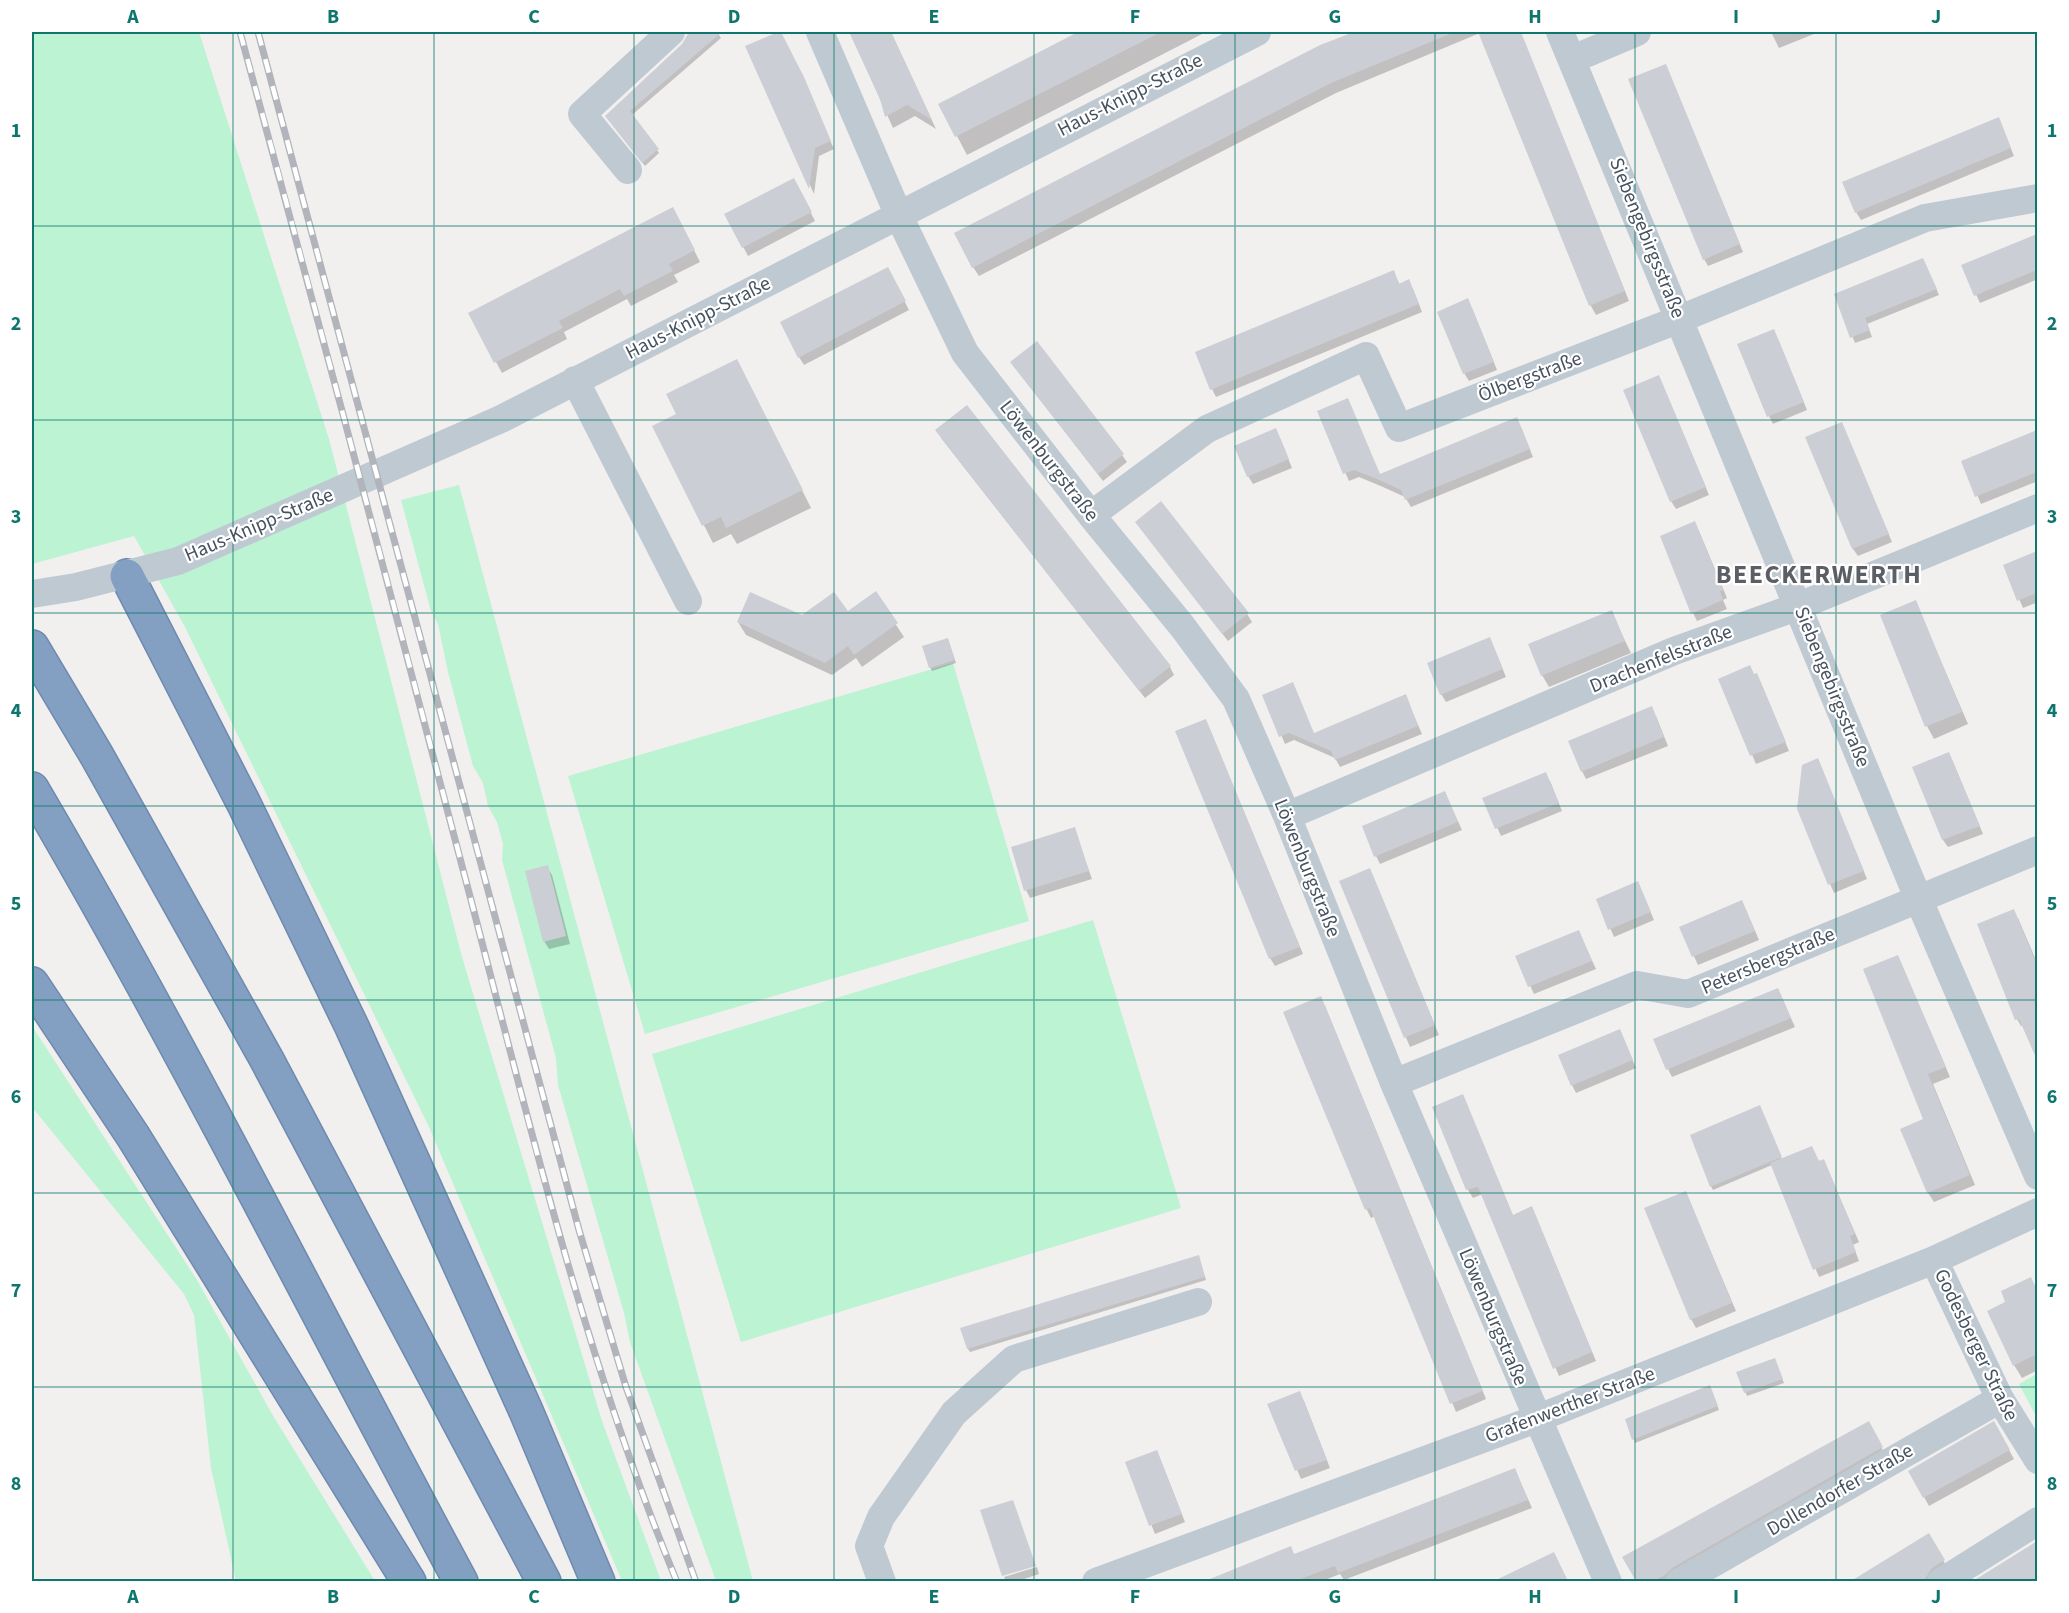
<svg xmlns="http://www.w3.org/2000/svg" width="2069" height="1613" font-family="'Source Sans 3',sans-serif">
	<style>
		.green { fill: #bbf3d3 }
		.shadow { fill: #0003 }
		.building { fill: #cbced4 }
		.lines { fill: none; stroke-linecap: round; stroke-linejoin: round }
		.highway-casing { stroke: #6e8aae; stroke-width: 36 }
		.minor { stroke: #bfc9d2; stroke-width: 28 }
		.highway { stroke: #839fc2; stroke-width: 33 }
		.rail-casing { stroke: #b1b4ba; stroke-width: 7 }
		.rail { stroke: #fff; stroke-width: 4.5; stroke-dasharray: 14; stroke-linecap: butt }
		.grid { fill: none; stroke: #0f766e; stroke-width: 1.5; stroke-opacity: 0.55 }
		.labels { text-anchor: middle; dominant-baseline: central; stroke-width: 4.5; stroke-linejoin: round; paint-order: stroke }
		.street-label { font-size: 20px; fill: #46525e; stroke: #fff }
		.district-label { font-size: 26px; font-weight: bold; letter-spacing: 1.5px; fill: #5b5f65; stroke: #fff }
		.neatline { fill: none; stroke: #0f766e; stroke-width: 2 }
		.grid-label { font-size: 20px; text-anchor: middle; font-weight: bold; fill: #0f766e }
	</style>
	<rect width="100%" height="100%" fill="#f2efef"/>
	<path class="green" d="M 32,32 L 199,32 L 329,439 L 462,957 L 602,1421 L 661,1581 L 622,1581 L 429,1127 L 185,627 L 134,536 L 32,564 Z
		M 459,485 L 753,1581 L 716,1581 L 630,1342 L 624,1313 L 558,1085 L 556,1058 L 502,860 L 503,844 L 497,822 L 488,806 L 483,783 L 473,766 L 448,672 L 438,624 L 431,611 L 401,500 Z
		M 953,663 L 1029,921 L 645,1034 L 568,776 Z
		M 1093,920 L 1181,1208 L 741,1342 L 652,1054 Z
		M 32,1026 L 197,1280 L 272,1414 L 375,1581 L 236,1581 L 211,1468 L 194,1315 L 184,1294 L 32,1107 Z
		M 2037,1374 L 2037,1418 L 2019,1384 Z"/>
	<path class="shadow" d="M 692,32 L 717,32 L 721,38 L 632,115 L 659,153 L 645,166 L 609,119 L 683,45 Z
		M 850,32 L 891,32 L 936,129 L 915,116 L 893,128 Z
		M 1081,32 L 1206,32 L 967,155 L 940,104 Z
		M 1358,32 L 1520,32 L 1629,301 L 1596,315 L 1591,306 L 1480,33 L 1336,93 L 979,276 L 973,267 L 1321,47 Z
		M 1771,32 L 1819,32 L 1779,48 Z
		M 784,40 L 834,149 L 819,156 L 814,194 L 747,47 Z
		M 1669,74 L 1743,252 L 1708,266 L 1704,259 Z
		M 2002,127 L 2014,156 L 1861,220 L 1856,212 Z
		M 798,188 L 815,221 L 748,256 L 726,214 Z
		M 679,220 L 700,262 L 674,275 L 678,282 L 631,306 L 627,299 L 564,332 L 567,339 L 502,373 L 470,314 Z
		M 2038,235 L 2038,279 L 1980,303 L 1963,266 Z
		M 1926,266 L 1939,295 L 1867,324 L 1872,337 L 1855,343 L 1836,295 Z
		M 1393,272 L 1400,285 L 1413,289 L 1422,312 L 1216,397 L 1212,389 Z
		M 892,277 L 909,310 L 804,365 L 799,357 Z
		M 1472,308 L 1497,370 L 1469,381 L 1464,373 Z
		M 1778,339 L 1807,410 L 1773,424 L 1769,416 Z
		M 1017,370 L 1122,455 L 1127,462 L 1103,481 Z
		M 1659,377 L 1709,495 L 1676,509 L 1671,501 Z
		M 746,378 L 811,508 L 737,544 L 731,534 L 713,543 L 654,427 Z
		M 1348,400 L 1380,476 L 1521,427 L 1533,457 L 1411,507 L 1405,497 L 1383,487 L 1359,477 L 1349,481 L 1319,412 Z
		M 967,407 L 1170,667 L 1174,675 L 1145,698 L 941,438 Z
		M 1842,424 L 1892,542 L 1858,556 L 1853,549 Z
		M 2038,431 L 2038,481 L 1981,504 L 1963,462 Z
		M 1280,438 L 1292,468 L 1253,484 L 1248,476 Z
		M 1136,522 L 1247,614 L 1252,622 L 1228,641 Z
		M 1699,531 L 1727,598 L 1723,600 L 1727,609 L 1697,621 L 1693,613 Z
		M 2038,553 L 2038,602 L 2023,608 L 2005,566 Z
		M 875,593 L 904,637 L 862,667 L 856,658 L 832,675 L 746,635 L 738,622 L 848,613 Z
		M 1915,601 L 1968,724 L 1934,739 L 1927,726 Z
		M 1611,612 L 1631,653 L 1549,687 L 1542,675 Z
		M 1490,639 L 1506,677 L 1446,702 L 1441,694 Z
		M 949,643 L 956,663 L 932,671 L 930,667 Z
		M 1754,676 L 1761,683 L 1789,751 L 1756,764 L 1720,679 Z
		M 1264,695 L 1314,734 L 1409,704 L 1422,734 L 1340,767 L 1335,758 L 1294,740 L 1285,744 Z
		M 1656,716 L 1668,746 L 1586,779 L 1582,771 Z
		M 1209,728 L 1303,954 L 1275,966 L 1270,958 Z
		M 1953,762 L 1983,834 L 1948,847 L 1943,840 Z
		M 1821,768 L 1867,879 L 1834,893 L 1798,809 Z
		M 1550,781 L 1562,811 L 1501,836 L 1484,799 Z
		M 1445,793 L 1462,830 L 1380,864 L 1376,856 Z
		M 1074,829 L 1092,879 L 1030,898 L 1026,890 Z
		M 547,867 L 552,875 L 570,944 L 549,949 L 544,941 Z
		M 1374,879 L 1439,1035 L 1410,1047 L 1340,882 Z
		M 1641,890 L 1654,920 L 1614,937 L 1598,900 Z
		M 1746,910 L 1759,940 L 1698,965 L 1681,928 Z
		M 2018,918 L 2038,965 L 2038,1056 L 2024,1025 L 2021,1026 L 2017,1019 Z
		M 1579,932 L 1596,969 L 1534,994 L 1517,957 Z
		M 1898,957 L 1950,1077 L 1933,1084 L 1975,1185 L 1934,1202 L 1928,1193 L 1925,1120 Z
		M 1778,989 L 1795,1027 L 1672,1077 L 1668,1069 Z
		M 1325,1006 L 1486,1399 L 1456,1412 L 1375,1216 L 1371,1218 L 1367,1210 L 1285,1013 Z
		M 1619,1030 L 1636,1068 L 1576,1093 L 1572,1085 Z
		M 1434,1107 L 1513,1216 L 1532,1208 L 1596,1361 L 1559,1376 L 1483,1194 L 1473,1198 L 1468,1190 Z
		M 1761,1111 L 1782,1160 L 1824,1161 L 1859,1242 L 1853,1245 L 1859,1261 L 1819,1277 L 1772,1165 L 1713,1190 L 1711,1186 Z
		M 1686,1193 L 1736,1311 L 1696,1328 L 1691,1319 Z
		M 1200,1261 L 1206,1280 L 970,1352 L 968,1349 L 962,1329 Z
		M 2038,1288 L 2038,1370 L 2022,1378 L 2014,1365 Z
		M 1776,1364 L 1784,1383 L 1747,1396 L 1738,1373 Z
		M 1711,1390 L 1719,1410 L 1635,1443 L 1634,1439 Z
		M 1304,1401 L 1330,1468 L 1301,1479 L 1269,1405 Z
		M 1868,1423 L 1886,1456 L 1671,1582 L 1638,1582 L 1624,1558 Z
		M 1994,1423 L 2014,1459 L 1929,1506 L 1910,1471 Z
		M 1157,1451 L 1185,1522 L 1155,1534 L 1127,1463 Z
		M 1515,1470 L 1532,1508 L 1344,1580 L 1340,1574 L 1320,1582 L 1230,1582 L 1227,1573 L 1294,1555 Z
		M 1929,1535 L 1948,1569 L 1933,1582 L 1854,1582 Z
		M 2038,1543 L 2038,1582 L 1976,1582 Z
		M 1037,1567 L 1039,1574 L 1015,1582 L 1006,1582 L 1004,1577 Z"/>
	<path class="building" d="M 689,32 L 722,32 L 630,111 L 659,149 L 642,163 L 605,116 L 682,44 Z
		M 778,32 L 781,32 L 804,77 L 831,141 L 815,148 L 809,189 L 745,46 Z
		M 849,32 L 891,32 L 932,120 L 907,105 L 885,117 L 880,99 Z
		M 1078,32 L 1161,32 L 955,137 L 938,104 Z
		M 1354,32 L 1455,32 L 1331,83 L 972,268 L 954,233 L 1320,45 Z
		M 1478,32 L 1521,32 L 1625,291 L 1589,306 Z
		M 1666,64 L 1740,244 L 1703,260 L 1628,79 Z
		M 1999,117 L 2011,148 L 1855,213 L 1842,182 Z
		M 794,178 L 812,212 L 742,248 L 724,214 Z
		M 673,207 L 695,250 L 669,264 L 673,271 L 624,296 L 620,289 L 559,321 L 563,328 L 494,363 L 468,313 Z
		M 2037,234 L 2037,270 L 1974,296 L 1961,265 Z
		M 1923,258 L 1937,289 L 1865,318 L 1870,330 L 1850,338 L 1834,294 Z
		M 888,267 L 906,301 L 798,358 L 780,322 Z
		M 1394,270 L 1399,284 L 1409,279 L 1419,304 L 1210,390 L 1195,352 Z
		M 1468,298 L 1494,362 L 1463,374 L 1437,312 Z
		M 1774,329 L 1804,402 L 1767,417 L 1737,344 Z
		M 1037,341 L 1124,454 L 1098,474 L 1010,362 Z
		M 737,359 L 803,490 L 726,528 L 721,517 L 702,526 L 652,426 L 676,414 L 666,394 Z
		M 1659,375 L 1706,487 L 1670,502 L 1623,390 Z
		M 1348,398 L 1380,474 L 1517,417 L 1530,449 L 1405,500 L 1401,490 L 1377,479 L 1354,470 L 1343,474 L 1317,411 Z
		M 967,405 L 1171,666 L 1139,691 L 935,430 Z
		M 1842,422 L 1889,534 L 1852,549 L 1805,437 Z
		M 1276,428 L 1289,459 L 1247,477 L 1234,446 Z
		M 2037,430 L 2037,472 L 1975,497 L 1961,461 Z
		M 1161,501 L 1249,613 L 1222,634 L 1135,522 Z
		M 1695,521 L 1723,590 L 1720,591 L 1723,600 L 1691,614 L 1660,536 Z
		M 2037,551 L 2037,593 L 2017,601 L 2003,565 Z
		M 876,591 L 898,623 L 854,655 L 848,646 L 825,663 L 737,622 L 750,592 L 802,615 L 834,592 L 848,611 Z
		M 1916,600 L 1962,712 L 1925,727 L 1880,615 Z
		M 1612,610 L 1625,641 L 1541,676 L 1528,644 Z
		M 1490,637 L 1503,669 L 1440,695 L 1427,663 Z
		M 948,638 L 955,660 L 929,668 L 922,646 Z
		M 1750,665 L 1754,674 L 1757,673 L 1786,742 L 1750,756 L 1718,679 Z
		M 1293,682 L 1314,733 L 1406,694 L 1418,726 L 1335,760 L 1331,751 L 1289,733 L 1279,737 L 1262,695 Z
		M 1652,706 L 1664,737 L 1581,772 L 1568,741 Z
		M 1206,719 L 1300,947 L 1269,959 L 1175,731 Z
		M 1949,752 L 1980,826 L 1942,840 L 1912,767 Z
		M 1818,758 L 1864,871 L 1828,885 L 1797,809 L 1802,765 Z
		M 1546,772 L 1559,803 L 1495,829 L 1482,798 Z
		M 1445,791 L 1458,822 L 1374,857 L 1362,826 Z
		M 1075,827 L 1089,871 L 1024,891 L 1011,847 Z
		M 548,865 L 566,936 L 543,942 L 525,871 Z
		M 1370,868 L 1435,1025 L 1404,1038 L 1339,881 Z
		M 1638,881 L 1651,912 L 1608,930 L 1596,899 Z
		M 1742,900 L 1755,931 L 1692,957 L 1679,927 Z
		M 2014,909 L 2037,965 L 2037,1060 L 2019,1019 L 2015,1020 L 1977,924 Z
		M 1579,930 L 1592,961 L 1528,987 L 1515,956 Z
		M 1898,955 L 1946,1067 L 1928,1074 L 1970,1175 L 1927,1193 L 1900,1129 L 1923,1119 L 1863,969 Z
		M 1778,988 L 1791,1018 L 1666,1070 L 1653,1039 Z
		M 1321,996 L 1483,1391 L 1450,1404 L 1370,1208 L 1365,1210 L 1283,1012 Z
		M 1620,1029 L 1633,1060 L 1571,1086 L 1558,1055 Z
		M 1463,1094 L 1513,1215 L 1532,1206 L 1592,1352 L 1553,1369 L 1478,1187 L 1466,1190 L 1432,1107 Z
		M 1760,1105 L 1782,1157 L 1710,1187 L 1690,1135 Z
		M 1812,1146 L 1819,1161 L 1824,1159 L 1855,1234 L 1850,1236 L 1856,1252 L 1813,1270 L 1770,1163 Z
		M 1686,1191 L 1732,1303 L 1690,1320 L 1644,1208 Z
		M 1199,1255 L 1205,1277 L 967,1349 L 960,1328 Z
		M 2031,1277 L 2037,1290 L 2037,1354 L 2013,1366 L 1987,1311 L 2005,1302 L 2001,1291 Z
		M 1775,1358 L 1783,1379 L 1744,1393 L 1736,1372 Z
		M 1710,1385 L 1718,1406 L 1632,1440 L 1625,1419 Z
		M 1300,1391 L 1327,1460 L 1295,1471 L 1267,1404 Z
		M 1869,1421 L 1883,1447 L 1672,1568 L 1665,1575 L 1654,1581 L 1636,1581 L 1622,1557 Z
		M 1994,1421 L 2010,1450 L 1923,1498 L 1908,1471 Z
		M 1157,1450 L 1182,1514 L 1149,1526 L 1125,1462 Z
		M 1515,1468 L 1528,1500 L 1338,1573 L 1335,1566 L 1295,1581 L 1205,1581 L 1291,1546 L 1294,1554 Z
		M 1013,1500 L 1036,1566 L 1002,1576 L 980,1510 Z
		M 1929,1533 L 1945,1560 L 1932,1568 L 1925,1579 L 1921,1581 L 1851,1581 Z
		M 2037,1541 L 2037,1577 L 2030,1581 L 1973,1581 Z
		M 1554,1552 L 1568,1581 L 1494,1581 Z"/>
	<g class="lines">
		<g class="highway-casing">
			<path id="highway" d="M 127,576 L 244,804 L 352,1027 L 526,1411 L 598,1582
				M 32,647 L 97,756 L 267,1060 L 544,1582
				M 32,789 C 184,1048 318,1317 461,1582
				M 32,984 L 133,1136 L 409,1582"/>
		</g>
		<path class="minor" d="M 820,32 L 899,216 L 965,353 L 1091,515 L 1182,626 L 1236,699 L 1287,816 L 1394,1083 L 1608,1582
			M 1560,32 L 1918,898 L 2038,1176
			M 1573,59 L 1637,32
			M 628,170 L 582,114 L 671,32
			M 575,380 L 688,601
			M 1091,515 L 1207,429 L 1366,356 L 1399,428 L 1680,319 L 1925,218 L 2038,198
			M 32,594 L 76,587 L 178,561 L 501,419 L 1257,32
			M 1287,816 L 1674,651 L 1799,606 L 2038,508
			M 1394,1083 L 1637,985 L 1688,994 L 2038,850
			M 1934,1260 L 2000,1399 L 2038,1460
			M 882,1582 L 869,1546 L 881,1517 L 954,1413 L 1014,1359 L 1198,1302
			M 1096,1582 L 1536,1419 L 1934,1260 L 2038,1212
			M 1680,1582 L 2000,1399
			M 1941,1582 L 2038,1521"/>
		<use href="#highway" class="highway"/>
		<g class="rail-casing">
			<path id="rail" d="M 240,32 C 319,321 395,610 471,900 C 531,1130 586,1362 677,1582
				M 258,32 L 579,1230 L 626,1387 L 696,1582"/>
		</g>
		<use href="#rail" class="rail"/>
	</g>
	<path class="grid" d="M 233,32 L 233,1582M 434,32 L 434,1582M 634,32 L 634,1582M 834,32 L 834,1582M 1034,32 L 1034,1582M 1235,32 L 1235,1582M 1435,32 L 1435,1582M 1635,32 L 1635,1582M 1836,32 L 1836,1582M 32,226 L 2038,226M 32,420 L 2038,420M 32,613 L 2038,613M 32,806 L 2038,806M 32,1000 L 2038,1000M 32,1193 L 2038,1193M 32,1387 L 2038,1387"/>
	<g class="labels">
		<g class="street-label">
			<text transform="translate(1130 95) rotate(-27)">Haus-Knipp-Straße</text>
			<text transform="translate(1647 238) rotate(68)">Siebengebirgsstraße</text>
			<text transform="translate(698 318) rotate(-27)">Haus-Knipp-Straße</text>
			<text transform="translate(1530 377) rotate(-21)">Ölbergstraße</text>
			<text transform="translate(1049 461) rotate(52)">Löwenburgstraße</text>
			<text transform="translate(259 525) rotate(-23)">Haus-Knipp-Straße</text>
			<text transform="translate(1661 659) rotate(-22)">Drachenfelsstraße</text>
			<text transform="translate(1832 687) rotate(68)">Siebengebirgsstraße</text>
			<text transform="translate(1307 868) rotate(68)">Löwenburgstraße</text>
			<text transform="translate(1768 961) rotate(-23)">Petersbergstraße</text>
			<text transform="translate(1493 1317) rotate(67)">Löwenburgstraße</text>
			<text transform="translate(1976 1345) rotate(64)">Godesberger Straße</text>
			<text transform="translate(1570 1405) rotate(-21)">Grafenwerther Straße</text>
			<text transform="translate(1840 1490) rotate(-30)">Dollendorfer Straße</text>
		</g>
		<g class="district-label">
			<text x="1819" y="574">BEECKERWERTH</text>
		</g>
	</g>
	<rect width="2069" height="1613" fill="none" stroke="#ffffff" stroke-width="66"/>
	<rect x="33" y="33" width="2003" height="1547" class="neatline"/>
	<g class="grid-label">
		<text x="133" y="23">A</text>
		<text x="333" y="23">B</text>
		<text x="534" y="23">C</text>
		<text x="734" y="23">D</text>
		<text x="934" y="23">E</text>
		<text x="1135" y="23">F</text>
		<text x="1335" y="23">G</text>
		<text x="1535" y="23">H</text>
		<text x="1736" y="23">I</text>
		<text x="1936" y="23">J</text>
		<text x="16" y="137">1</text>
		<text x="2052" y="137">1</text>
		<text x="16" y="330">2</text>
		<text x="2052" y="330">2</text>
		<text x="16" y="523">3</text>
		<text x="2052" y="523">3</text>
		<text x="16" y="717">4</text>
		<text x="2052" y="717">4</text>
		<text x="16" y="910">5</text>
		<text x="2052" y="910">5</text>
		<text x="16" y="1103">6</text>
		<text x="2052" y="1103">6</text>
		<text x="16" y="1297">7</text>
		<text x="2052" y="1297">7</text>
		<text x="16" y="1490">8</text>
		<text x="2052" y="1490">8</text>
		<text x="133" y="1603">A</text>
		<text x="333" y="1603">B</text>
		<text x="534" y="1603">C</text>
		<text x="734" y="1603">D</text>
		<text x="934" y="1603">E</text>
		<text x="1135" y="1603">F</text>
		<text x="1335" y="1603">G</text>
		<text x="1535" y="1603">H</text>
		<text x="1736" y="1603">I</text>
		<text x="1936" y="1603">J</text>
	</g>
</svg>
